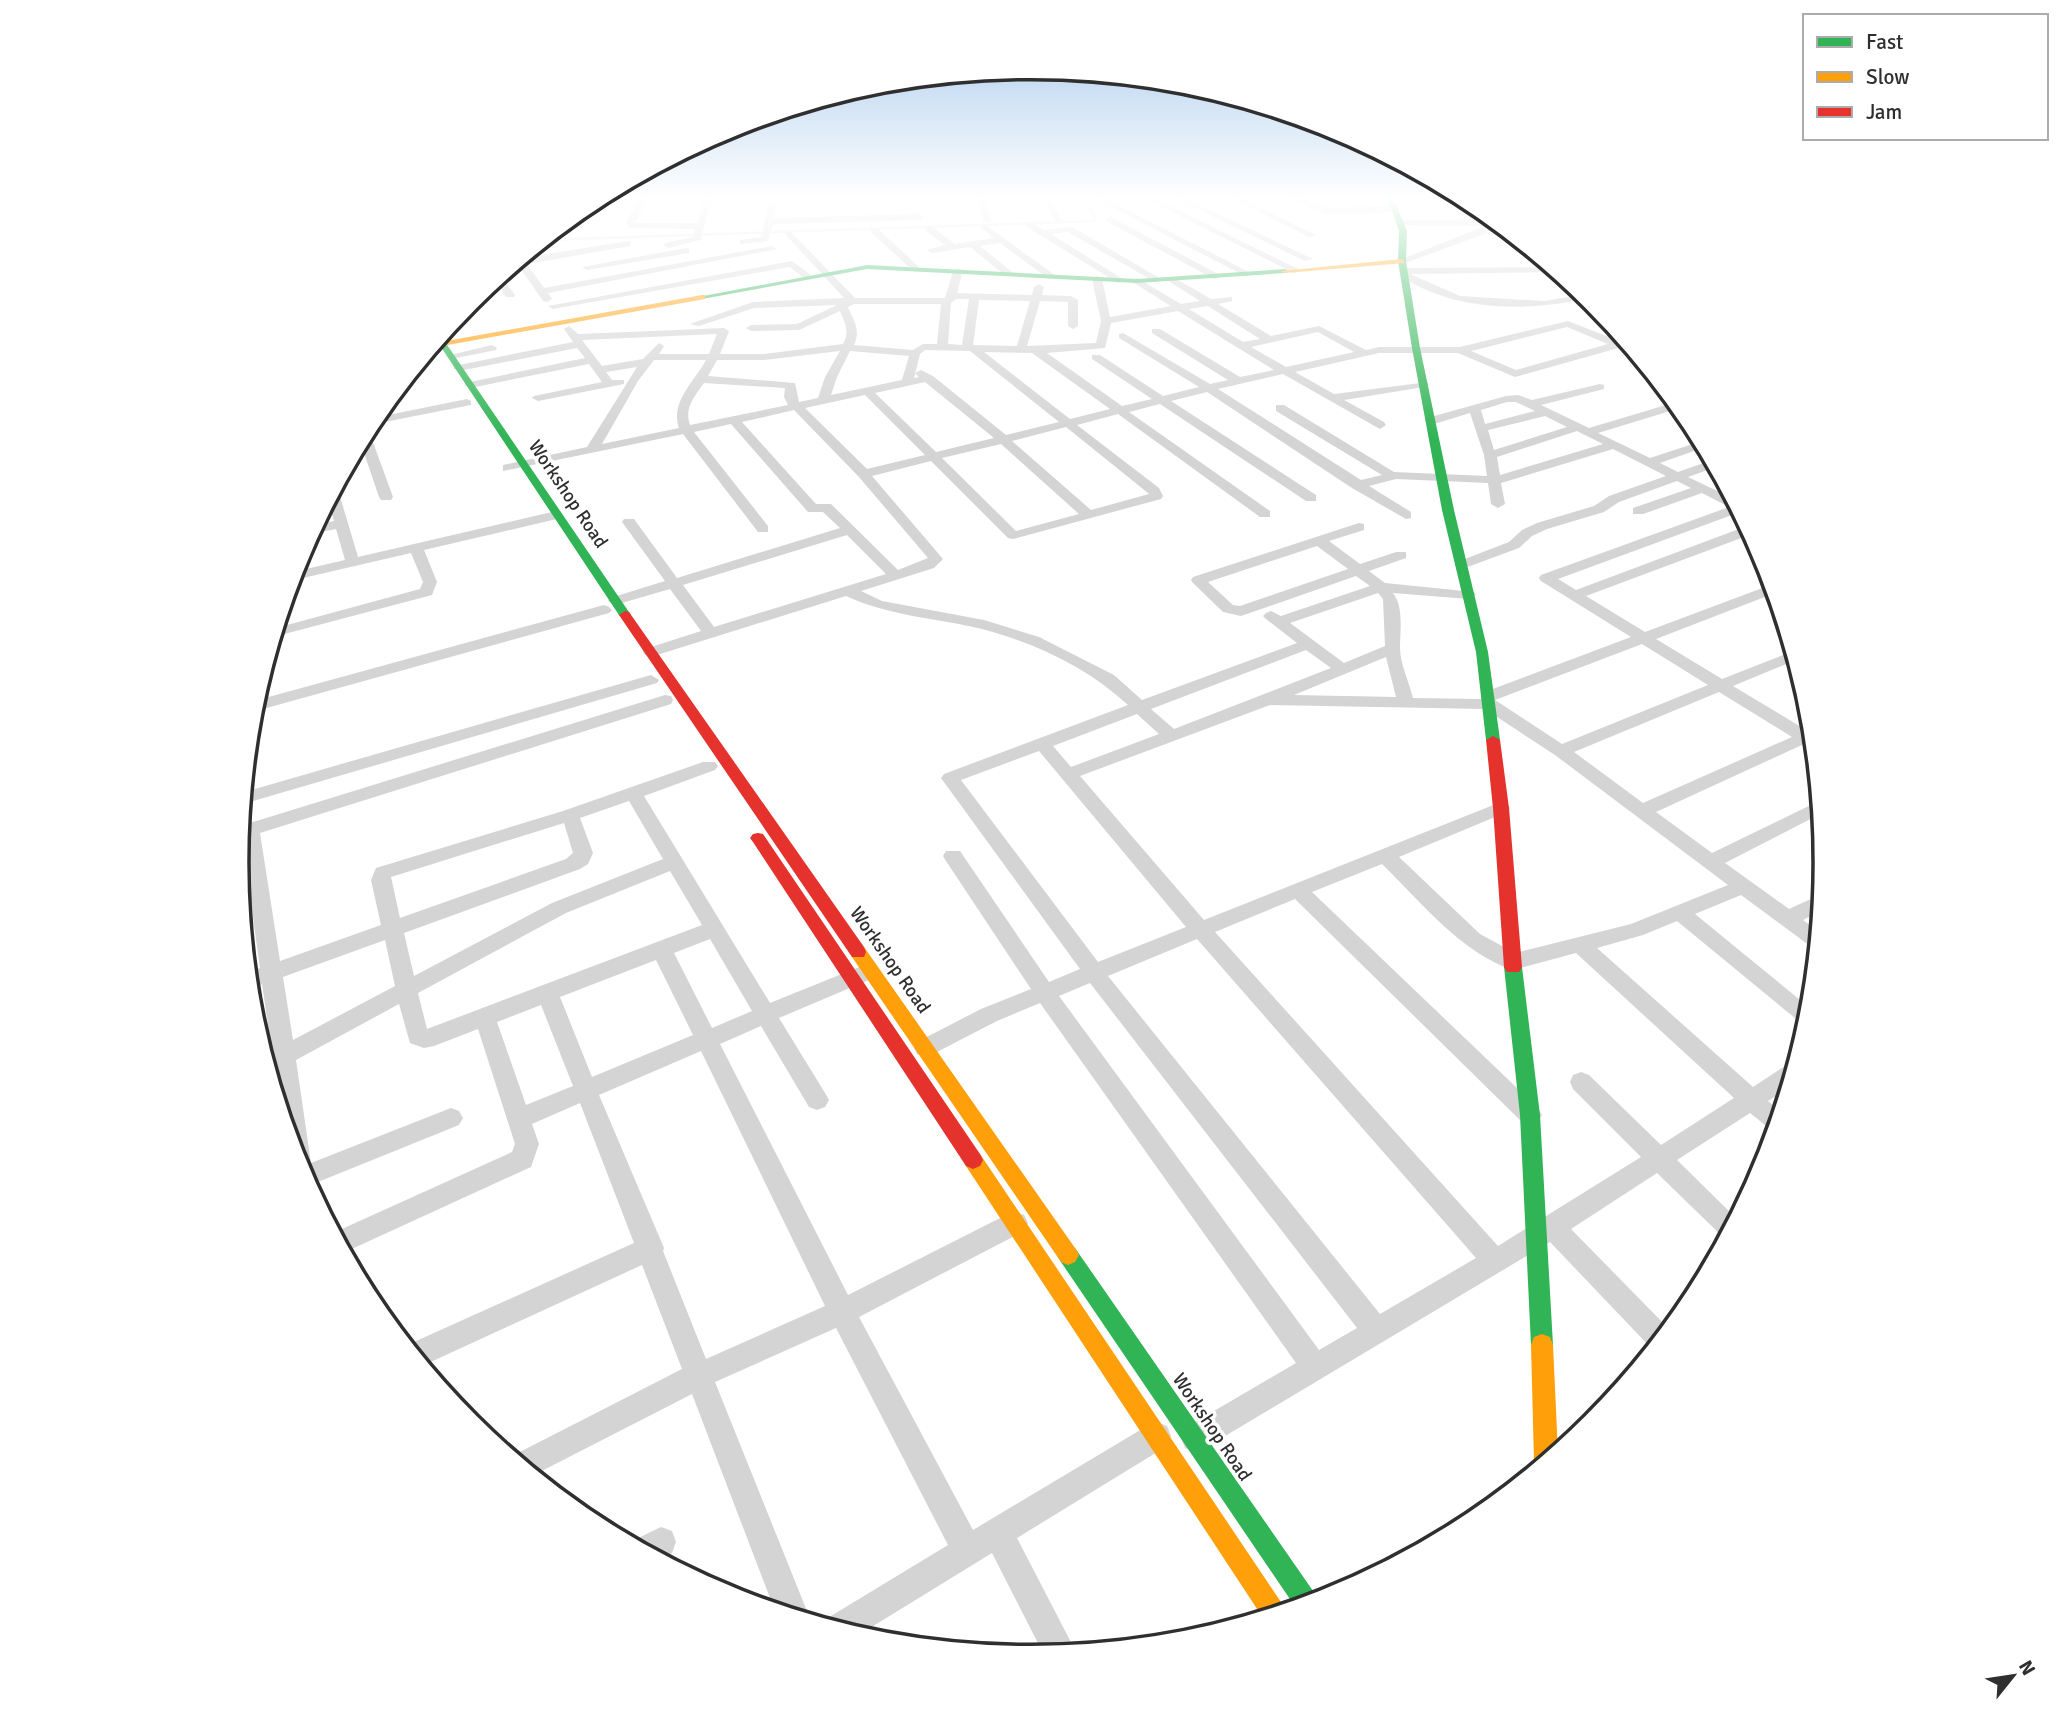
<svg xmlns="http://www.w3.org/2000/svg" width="2062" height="1725" font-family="Signika,sans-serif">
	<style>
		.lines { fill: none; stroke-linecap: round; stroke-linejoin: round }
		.stream { stroke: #dce2ef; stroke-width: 2.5 }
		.street { fill: #d4d4d4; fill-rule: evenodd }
		.fast { fill: #30b455; fill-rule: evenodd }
		.slow { fill: #ff9f0a; fill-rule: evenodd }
		.jam { fill: #e5322d; fill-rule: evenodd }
		.labels { text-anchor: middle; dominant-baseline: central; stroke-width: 7; stroke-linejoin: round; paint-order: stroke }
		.street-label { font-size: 19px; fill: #2f2f2f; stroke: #fff }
		.rim { fill: none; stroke: #2f2f2f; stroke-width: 3.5 }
	</style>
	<rect width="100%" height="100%" fill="#fff"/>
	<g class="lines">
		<path class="stream" d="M 544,240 L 1096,221 L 1084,197"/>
		<path class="street" d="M 640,197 L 648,197 L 635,223 L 697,223 L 705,197 L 713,197 L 701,237 L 704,239 L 668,248 L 663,245 L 665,243 L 693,237 L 695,229 L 629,228 L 626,223 Z
			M 771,197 L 779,197 L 774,218 L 920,214 L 924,217 L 920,220 L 773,224 L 768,241 L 740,244 L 740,240 L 761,237 Z
			M 977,197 L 985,197 L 991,223 L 984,221 Z
			M 1043,197 L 1051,197 L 1062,222 L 1056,222 Z
			M 1092,197 L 1102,197 L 1253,274 L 1245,276 Z
			M 1142,197 L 1152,197 L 1302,271 L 1294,273 Z
			M 1172,197 L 1182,197 L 1313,259 L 1305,261 Z
			M 1229,197 L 1239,197 L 1316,235 L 1309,237 Z
			M 1285,197 L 1296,197 L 1327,208 L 1395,206 L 1399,209 L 1395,212 L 1326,214 Z
			M 1109,216 L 1220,275 L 1222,277 L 1214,279 L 1106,221 Z
			M 1493,219 L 1498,223 L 1487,233 L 1405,263 L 1397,261 L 1485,226 L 1401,225 L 1398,224 L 1398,220 Z
			M 1030,222 L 1044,230 L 1072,227 L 1163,280 L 1155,282 L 1068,232 L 1051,234 L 1126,281 L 1118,283 L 1027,227 L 1026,225 Z
			M 984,224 L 1055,275 L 1055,279 L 1049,279 L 1000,243 L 980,246 L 1012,272 L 1012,276 L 1006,276 L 970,247 L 932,253 L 927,250 L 945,245 L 925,230 L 925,226 L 931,226 L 955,244 L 994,238 L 980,227 Z
			M 871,228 L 877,228 L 918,266 L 918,270 L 912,270 L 871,232 Z
			M 789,230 L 855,298 L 945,298 L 953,271 L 958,268 L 963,271 L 957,293 L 1032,295 L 1034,287 L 1039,284 L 1044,287 L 1042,295 L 1071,296 L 1078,300 L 1078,326 L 1073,329 L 1068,326 L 1068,302 L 1040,301 L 1027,346 L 1096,343 L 1101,321 L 1092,279 L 1097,276 L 1102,279 L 1110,317 L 1171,306 L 1134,283 L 1132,281 L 1137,278 L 1181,304 L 1200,301 L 1170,282 L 1168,280 L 1173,277 L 1211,299 L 1232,297 L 1232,301 L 1218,304 L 1271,336 L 1319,326 L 1366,350 L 1379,347 L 1460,347 L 1568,321 L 1619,341 L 1624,339 L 1629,345 L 1515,377 L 1458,353 L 1379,353 L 1295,372 L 1334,394 L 1428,382 L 1428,386 L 1424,387 L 1344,400 L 1384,422 L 1386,425 L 1380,429 L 1283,374 L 1218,389 L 1361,480 L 1382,475 L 1276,411 L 1276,405 L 1284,405 L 1394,472 L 1487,476 L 1484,455 L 1470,413 L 1431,425 L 1425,421 L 1427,418 L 1506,396 L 1518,395 L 1532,400 L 1600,384 L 1604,385 L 1604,389 L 1541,405 L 1589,428 L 1676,402 L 1680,408 L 1598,433 L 1650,458 L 1702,441 L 1705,447 L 1660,463 L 1678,472 L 1712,460 L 1716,467 L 1688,477 L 1732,498 L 1740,512 L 1558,579 L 1576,590 L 1747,526 L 1752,534 L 1586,596 L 1645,632 L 1773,584 L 1775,593 L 1656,639 L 1722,679 L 1793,651 L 1796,660 L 1733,686 L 1806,730 L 1812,729 L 1814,747 L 1804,744 L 1656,812 L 1712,853 L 1819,801 L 1820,814 L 1725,863 L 1789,909 L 1822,894 L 1821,911 L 1803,920 L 1818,931 L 1817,949 L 1810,946 L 1741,895 L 1695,914 L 1811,1009 L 1807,1028 L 1677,921 L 1643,935 L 1597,948 L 1753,1087 L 1785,1066 L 1796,1064 L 1789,1088 L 1768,1101 L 1781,1112 L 1775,1133 L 1750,1113 L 1677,1160 L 1737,1219 L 1726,1240 L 1657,1173 L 1571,1229 L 1670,1330 L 1653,1350 L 1550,1242 L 1205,1448 L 1195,1452 L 1185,1448 L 1181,1438 L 1185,1428 L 1296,1363 L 1040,1003 L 997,1021 L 933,1054 L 925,1057 L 917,1054 L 914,1048 L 917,1042 L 981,1009 L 1031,989 L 946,861 L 943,856 L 946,851 L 960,851 L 1049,982 L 1080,969 L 941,778 L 944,774 L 1128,705 C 1088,668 1035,643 982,629 C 936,618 889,616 846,596 L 657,655 L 645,655 L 643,652 L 645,649 L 701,631 L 670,589 L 615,605 L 608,601 L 610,598 L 665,581 L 622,522 L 624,519 L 634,519 L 677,578 L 840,528 L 823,512 L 808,512 L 731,424 L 694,432 L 768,526 L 768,532 L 758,532 L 683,434 L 503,471 L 503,465 L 587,447 L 637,367 L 606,372 L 612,380 L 624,380 L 624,384 L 538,401 L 532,398 L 534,396 L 602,382 L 589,364 L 470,388 L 464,385 L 470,382 L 585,358 L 577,348 L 459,371 L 453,368 L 459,365 L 573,342 L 564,329 L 569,326 L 578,334 L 724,328 L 729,331 L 720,354 L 764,354 L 843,344 C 850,331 845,323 840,311 L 799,330 L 751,331 L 746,328 L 751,325 L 797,324 L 837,305 L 754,308 L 699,326 L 690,324 L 753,302 L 844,298 L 786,235 L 786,231 ZM 956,299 L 969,299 L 962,345 L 948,344 L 951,303 ZM 979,300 L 1030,301 L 1017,346 L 973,345 ZM 854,304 L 941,304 L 937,344 L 923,344 L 913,350 L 854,345 C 861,330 854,321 848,307 ZM 1208,306 L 1260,339 L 1243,342 L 1189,309 ZM 1178,311 L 1274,370 L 1240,377 L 1160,329 L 1152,329 L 1152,333 L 1228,380 L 1210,384 L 1123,333 L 1119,334 L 1119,338 L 1199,387 L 1163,396 L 1100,355 L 1092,355 L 1092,359 L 1152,399 L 1122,406 L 1047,353 L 1105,348 L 1111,323 ZM 1567,327 L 1608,344 L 1516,370 L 1471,351 ZM 1318,332 L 1354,352 L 1286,367 L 1251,347 ZM 717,334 L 709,354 L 659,354 L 664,346 L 659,343 L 643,359 L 602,366 L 582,340 ZM 925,350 L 970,351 L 1059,422 L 1006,435 L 933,376 L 921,370 L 915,373 L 919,377 L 914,378 L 920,354 ZM 840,351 L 825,377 L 818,398 L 799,402 L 795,383 L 708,376 L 717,360 L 764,360 ZM 850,351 L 909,356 L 902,380 L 831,395 L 837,377 ZM 984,352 L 1032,353 L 1110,409 L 1070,419 ZM 654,360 L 706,360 C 694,382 670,402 679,428 L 602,444 L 638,381 ZM 925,382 L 994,438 L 936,452 L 875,393 ZM 704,383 L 785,388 L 784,397 L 788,405 L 690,425 C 684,408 694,397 704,383 ZM 1207,392 L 1352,488 L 1406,519 L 1411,518 L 1411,512 L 1369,486 L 1396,479 L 1488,483 L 1491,504 L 1498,508 L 1505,504 L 1501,483 L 1613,449 L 1666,476 L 1609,496 L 1594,506 L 1537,523 L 1522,530 L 1509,542 L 1457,562 L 1455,565 L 1457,568 L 1462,569 L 1519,548 L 1532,536 L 1547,529 L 1604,512 L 1619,502 L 1677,481 L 1691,488 L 1633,508 L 1633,514 L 1643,514 L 1702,493 L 1729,507 L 1541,575 L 1539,578 L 1541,581 L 1631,637 L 1482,693 L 1481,699 L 1413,698 C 1409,682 1400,663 1400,648 C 1400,631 1404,607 1393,593 L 1469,599 L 1476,595 L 1474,592 L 1385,583 L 1369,571 L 1406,558 L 1406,552 L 1396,552 L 1360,564 L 1329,541 L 1364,530 L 1364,524 L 1359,523 L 1193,577 L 1191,580 L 1193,583 L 1223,612 L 1241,616 L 1356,576 L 1370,586 L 1281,616 L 1271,611 L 1266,613 L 1263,616 L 1266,619 L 1297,643 L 1142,700 L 1114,675 L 1039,637 L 984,620 L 882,601 L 861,591 L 934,568 L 943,559 L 872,476 L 931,461 L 1008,538 L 1013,539 L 1161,499 L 1163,496 L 1159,488 L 1077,425 L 1118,414 L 1260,517 L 1270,517 L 1270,511 L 1129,412 L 1160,404 L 1306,501 L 1316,501 L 1316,495 L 1171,401 ZM 865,395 L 925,455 L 867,469 L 805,408 ZM 1507,402 L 1516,402 L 1535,411 L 1485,424 L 1481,410 ZM 794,410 L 859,477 L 928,558 L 898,570 L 831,504 L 816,504 L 742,422 ZM 1545,416 L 1567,427 L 1494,450 L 1488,430 ZM 1066,427 L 1148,493 L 1149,494 L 1091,510 L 1012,441 ZM 1577,431 L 1603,444 L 1500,475 L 1497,457 ZM 1001,444 L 1079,514 L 1016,531 L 942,458 ZM 847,535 L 886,574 L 714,627 L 683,585 ZM 1317,546 L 1348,569 L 1240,606 L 1233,605 L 1208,582 ZM 1378,593 L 1383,599 L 1385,646 L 1344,663 L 1290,623 ZM 1642,644 L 1708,685 L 1562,744 L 1495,700 ZM 1306,650 L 1331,668 L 1174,729 L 1151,709 ZM 1386,657 L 1396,697 L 1294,695 ZM 1719,692 L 1792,737 L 1643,803 L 1574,752 ZM 1270,705 L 1485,709 L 1555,755 L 1728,885 L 1631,924 L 1515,953 L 1480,934 L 1399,857 L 1507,812 L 1510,808 L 1507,804 L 1501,802 L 1204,920 L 1080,776 ZM 1137,714 L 1159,734 L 1071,767 L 1053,746 ZM 1039,751 L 1186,927 L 1098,962 L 961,780 ZM 1382,864 C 1420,901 1461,953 1513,970 L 1576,953 L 1734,1098 L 1661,1145 L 1589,1075 L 1581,1072 L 1573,1075 L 1570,1082 L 1573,1089 L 1641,1157 L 1498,1246 L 1215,932 L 1295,899 L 1522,1122 L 1530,1125 L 1538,1122 L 1542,1115 L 1538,1108 L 1312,892 ZM 1197,939 L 1476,1258 L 1380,1314 L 1108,976 ZM 1090,983 L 1357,1328 L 1319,1350 L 1059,996 Z
			M 628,241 L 631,242 L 631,246 L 527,264 L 544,288 L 772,246 L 777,249 L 548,293 L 552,299 L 547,302 L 543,301 L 518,265 L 513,265 L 522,258 Z
			M 686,248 L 689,249 L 689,253 L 587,270 L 582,267 Z
			M 792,261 L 811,275 L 811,279 L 805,279 L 790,267 L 553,309 L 548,306 Z
			M 1552,267 L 1558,272 L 1410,274 L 1460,296 L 1545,301 L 1584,294 L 1589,298 C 1528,312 1453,312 1399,275 L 1408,268 Z
			M 501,276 L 515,295 L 514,297 L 506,297 L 495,280 Z
			M 492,345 L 497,348 L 496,350 L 451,359 L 446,356 Z
			M 467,399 L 471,401 L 471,405 L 369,425 L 373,418 Z
			M 366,431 L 370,434 L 393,497 L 391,500 L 381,500 L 379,497 L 360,441 Z
			M 334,490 L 339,493 L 358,557 L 556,511 L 563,515 L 561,518 L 424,550 L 437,582 L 432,595 L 273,637 L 276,628 L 420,589 L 423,582 L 411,553 L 290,581 L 293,572 L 345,560 L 336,529 L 310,534 L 315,525 L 334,521 L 328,501 Z
			M 604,605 L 609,607 L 612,610 L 609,613 L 252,712 L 254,701 Z
			M 651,675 L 659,680 L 657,683 L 243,804 L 244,792 Z
			M 665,695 L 671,696 L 673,700 L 671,704 L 260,833 L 280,961 L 381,925 L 371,880 L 376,868 L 563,811 L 703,762 L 715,762 L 718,766 L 715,770 L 644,796 L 770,1003 L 864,965 L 871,967 L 875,973 L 871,979 L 779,1018 L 825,1093 L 829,1100 L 825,1107 L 817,1110 L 809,1107 L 761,1026 L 720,1044 L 848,1295 L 1006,1215 L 1015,1211 L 1024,1215 L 1028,1223 L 1024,1231 L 859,1317 L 973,1530 L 1147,1426 L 1157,1422 L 1167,1426 L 1171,1436 L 1167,1446 L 1017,1538 L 1076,1652 L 1044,1655 L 992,1553 L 857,1636 L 823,1625 L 826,1619 L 948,1545 L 836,1328 L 715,1382 L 809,1616 L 807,1621 L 775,1611 L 692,1394 L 532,1476 L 510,1457 L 682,1369 L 642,1265 L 422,1366 L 405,1346 L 634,1243 L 580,1103 L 532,1124 L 539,1144 L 531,1167 L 343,1253 L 333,1233 L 512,1152 L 515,1144 L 478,1029 L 434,1046 L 424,1048 L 410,1043 L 399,1004 L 296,1060 L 311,1163 L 451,1108 L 459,1111 L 463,1118 L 459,1125 L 308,1186 C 289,1150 281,1111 275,1071 L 269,1073 L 264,1055 L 272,1051 L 262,984 L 249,989 L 248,973 L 260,968 L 242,839 L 239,839 L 240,826 ZM 629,801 L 663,859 L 552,903 L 414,976 L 404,933 L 580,869 L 588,864 L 593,853 L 580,818 ZM 564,823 L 573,853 L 566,859 L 400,918 L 391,877 ZM 670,871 L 702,925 L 427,1029 L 418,993 L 566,913 ZM 710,939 L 752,1011 L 712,1028 L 674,953 ZM 385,940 L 395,986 L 293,1040 L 283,977 ZM 656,960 L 693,1035 L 592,1077 L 560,997 ZM 541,1005 L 573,1086 L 526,1105 L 497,1022 ZM 701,1051 L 825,1306 L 706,1359 L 663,1251 L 664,1248 L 599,1095 Z
			M 661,1527 L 672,1531 L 676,1542 L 672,1553 L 659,1560 L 631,1545 L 632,1541 Z"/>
		<path class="fast" d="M 1387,197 L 1393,197 L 1407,231 L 1406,261 L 1420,348 L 1454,510 L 1488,652 L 1500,740 L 1493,744 L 1486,740 L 1476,652 L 1442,510 L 1412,348 L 1398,261 L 1399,231 Z
			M 867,265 L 1137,279 L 1285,269 L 1289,271 L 1285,273 L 1137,283 L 867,269 L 702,299 L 698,297 Z
			M 441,336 L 631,615 L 629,618 L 625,619 L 619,615 L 437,341 Z
			M 1513,960 L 1519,962 L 1522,967 L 1540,1115 L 1553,1345 L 1550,1353 L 1542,1356 L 1534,1353 L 1531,1345 L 1520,1115 L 1504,967 L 1507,962 Z
			M 1068,1245 L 1075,1248 L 1320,1601 L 1296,1608 L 1061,1262 L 1057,1255 L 1061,1248 Z"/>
		<path class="slow" d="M 1402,259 L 1405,263 L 1285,273 L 1281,271 Z
			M 702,295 L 705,295 L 705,299 L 431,348 L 435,343 Z
			M 858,946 L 864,947 L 1075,1248 L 1079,1255 L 1075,1262 L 1068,1265 L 1061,1262 L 852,957 L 850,952 L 852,947 Z
			M 973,1151 L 980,1154 L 1287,1611 L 1263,1618 L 966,1166 L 963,1160 L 966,1154 Z
			M 1542,1334 L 1550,1337 L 1553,1345 L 1558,1453 L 1537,1470 L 1534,1462 L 1531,1345 L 1534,1337 Z"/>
		<path class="jam" d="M 625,611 L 629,612 L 864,947 L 866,952 L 864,957 L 852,957 L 619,615 Z
			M 1493,736 L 1500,740 L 1509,808 L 1522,967 L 1519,972 L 1507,972 L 1504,967 L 1493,808 L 1486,740 Z
			M 758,833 L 763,834 L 980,1154 L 983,1160 L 980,1166 L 973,1169 L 966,1166 L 753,842 L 750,838 L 753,834 Z"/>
	</g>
	<linearGradient id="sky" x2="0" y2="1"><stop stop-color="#a3c6eb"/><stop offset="0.45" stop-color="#fff"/><stop offset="1" stop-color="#fff" stop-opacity="0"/></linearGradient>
	<rect width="2062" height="438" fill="url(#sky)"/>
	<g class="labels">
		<g class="street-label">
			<text transform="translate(568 494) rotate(56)">Workshop Road</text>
			<text transform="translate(890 960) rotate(55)">Workshop Road</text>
			<text transform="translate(1212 1427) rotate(56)">Workshop Road</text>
		</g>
	</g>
	<path d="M0 0H2062V1725H0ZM249 862a782 782 0 1 1 1564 0a782 782 0 1 1-1564 0Z" fill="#fff" fill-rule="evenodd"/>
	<path class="rim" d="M249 862a782 782 0 1 1 1564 0a782 782 0 1 1-1564 0Z"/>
	<rect x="1803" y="14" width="245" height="126" fill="#ffffff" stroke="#acacac" stroke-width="2"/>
	<rect x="1817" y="37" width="35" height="10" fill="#30b455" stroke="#acacac" stroke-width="2"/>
	<text x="1866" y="49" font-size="21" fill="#2f2f2f">Fast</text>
	<rect x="1817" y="72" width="35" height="10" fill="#ff9f0a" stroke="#acacac" stroke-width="2"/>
	<text x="1866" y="84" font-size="21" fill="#2f2f2f">Slow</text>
	<rect x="1817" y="107" width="35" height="10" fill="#e5322d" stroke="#acacac" stroke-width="2"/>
	<text x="1866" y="119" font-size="21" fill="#2f2f2f">Jam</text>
	<g transform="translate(2013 1676) rotate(60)" stroke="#ffffff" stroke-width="5" paint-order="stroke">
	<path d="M0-5L12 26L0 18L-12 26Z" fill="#2f2f2f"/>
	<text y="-10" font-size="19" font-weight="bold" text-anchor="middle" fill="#2f2f2f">N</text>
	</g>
</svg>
